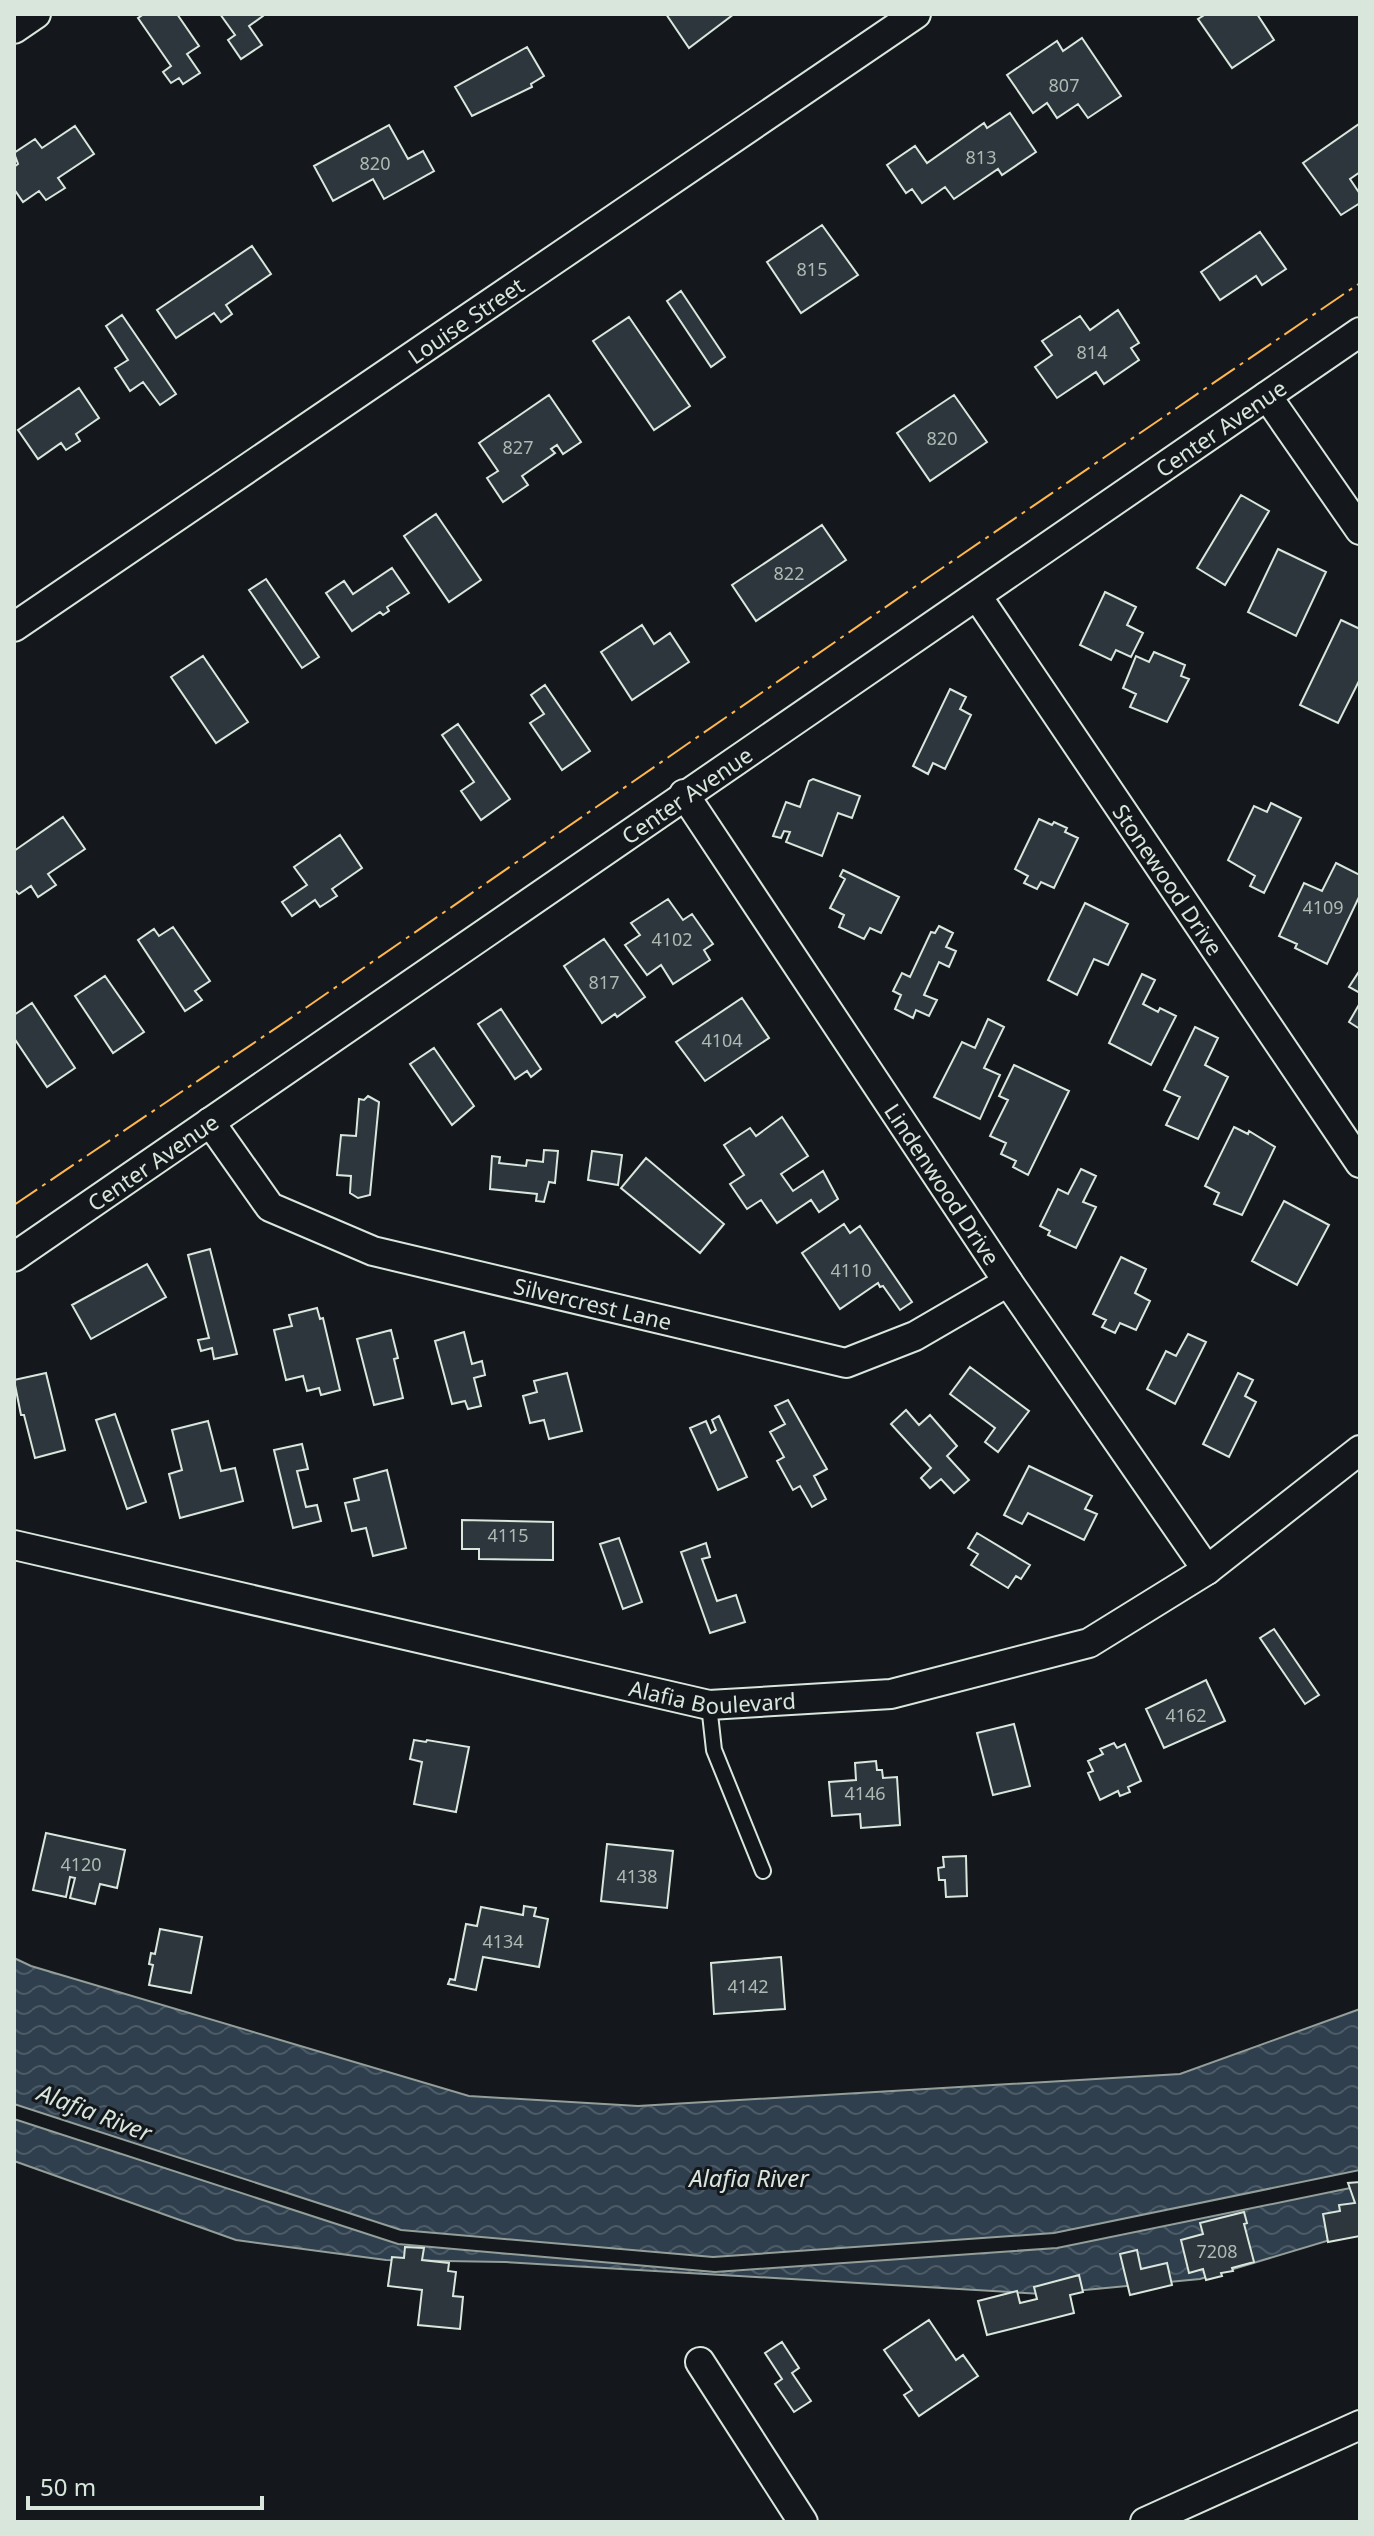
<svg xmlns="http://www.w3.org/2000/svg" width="1374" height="2536" font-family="'Noto Sans',sans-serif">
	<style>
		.water { fill: url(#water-waves); stroke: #939e99; stroke-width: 2 }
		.building { fill: #2c363c; stroke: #d8e6dc; stroke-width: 2 }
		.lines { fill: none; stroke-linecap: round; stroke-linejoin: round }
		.service-casing { stroke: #d8e6dc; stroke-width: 18 }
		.minor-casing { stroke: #d8e6dc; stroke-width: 32 }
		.service { stroke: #14181c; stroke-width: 14 }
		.minor { stroke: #14181c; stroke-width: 28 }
		.power { stroke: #ffb74d; stroke-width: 2; stroke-dasharray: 28 6 4 6; stroke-linecap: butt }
		.labels { text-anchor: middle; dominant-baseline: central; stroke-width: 6; stroke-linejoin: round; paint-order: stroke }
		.number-label { font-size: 18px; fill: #adbab4 }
		.street-label { font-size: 22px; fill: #d8e6dc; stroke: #14181c }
		.water-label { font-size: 24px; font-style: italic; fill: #d8e6dc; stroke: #14181c }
	</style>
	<defs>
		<pattern id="water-waves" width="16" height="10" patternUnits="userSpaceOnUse" patternTransform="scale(2)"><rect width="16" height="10" fill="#2f3f4d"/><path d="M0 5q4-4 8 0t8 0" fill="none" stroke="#4c5b66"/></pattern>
	</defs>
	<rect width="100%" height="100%" fill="#14181c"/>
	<path class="water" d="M 14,1958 L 31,1966 L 469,2096 L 638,2106 L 1180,2074 L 1360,2009 L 1360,2170 L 1054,2233 L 713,2257 L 401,2230 L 14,2104 Z
		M 14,2119 L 398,2244 L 715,2272 L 1057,2248 L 1360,2186 L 1360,2231 L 1200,2279 L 1043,2294 L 505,2262 L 386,2260 L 236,2240 L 14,2161 Z"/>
	<path class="building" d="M 144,14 L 177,14 L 199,46 L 187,54 L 200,73 L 183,84 L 179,78 L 171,83 L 163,72 L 171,66 L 138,18 Z
		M 220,14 L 262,14 L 263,16 L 249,26 L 262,45 L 241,59 L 228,40 L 235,35 Z
		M 666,14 L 734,14 L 689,48 Z
		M 1206,14 L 1257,14 L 1274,40 L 1232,68 L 1198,19 Z
		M 1082,38 L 1121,96 L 1088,118 L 1078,104 L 1057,118 L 1047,103 L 1033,113 L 1007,75 L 1057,41 L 1063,51 Z
		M 527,47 L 544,76 L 531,84 L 532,87 L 472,116 L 455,87 Z
		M 1010,113 L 1036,152 L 1002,175 L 998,169 L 954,199 L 945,187 L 922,203 L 912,189 L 906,193 L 887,165 L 915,146 L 927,163 L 984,123 L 987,128 Z
		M 1359,124 L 1360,172 L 1350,179 L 1360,194 L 1360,203 L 1341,215 L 1303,163 Z
		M 389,125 L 408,159 L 423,151 L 434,171 L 384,199 L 373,179 L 333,201 L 314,166 Z
		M 75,126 L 94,154 L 58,178 L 65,188 L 46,200 L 39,191 L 23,202 L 14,189 L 14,167 L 18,164 L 14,153 L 35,139 L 42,148 Z
		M 822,225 L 858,275 L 801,313 L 767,262 Z
		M 1260,232 L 1286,269 L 1262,285 L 1256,276 L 1220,300 L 1201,272 Z
		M 252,246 L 271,274 L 226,305 L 232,314 L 221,322 L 214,313 L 176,338 L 157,310 Z
		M 681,291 L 725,357 L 711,367 L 667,301 Z
		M 1118,310 L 1139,343 L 1131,348 L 1139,360 L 1104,384 L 1096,372 L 1057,398 L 1035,367 L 1052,355 L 1042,341 L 1080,316 L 1090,330 Z
		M 122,315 L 176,394 L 160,405 L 143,382 L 130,391 L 115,368 L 128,360 L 106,326 Z
		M 629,317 L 690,406 L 654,430 L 593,341 Z
		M 79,388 L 99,418 L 76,434 L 80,441 L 66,450 L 61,443 L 38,459 L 18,430 Z
		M 549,395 L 581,442 L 563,454 L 557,445 L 551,449 L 555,453 L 522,476 L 528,485 L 503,502 L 487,478 L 498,471 L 479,443 Z
		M 954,395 L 987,442 L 930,481 L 897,433 Z
		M 1241,495 L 1269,511 L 1225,585 L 1197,568 Z
		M 436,514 L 481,580 L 449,602 L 404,536 Z
		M 822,525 L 846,560 L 756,621 L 732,585 Z
		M 1278,549 L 1326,572 L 1296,636 L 1248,612 Z
		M 392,568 L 409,593 L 387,607 L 389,611 L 383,615 L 380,612 L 352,631 L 326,593 L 344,581 L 353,594 Z
		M 266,579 L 319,657 L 302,668 L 249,590 Z
		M 1105,592 L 1136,607 L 1127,625 L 1143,633 L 1131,657 L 1116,650 L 1111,660 L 1080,645 Z
		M 1341,620 L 1360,629 L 1360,679 L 1338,723 L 1300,705 Z
		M 642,625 L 654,644 L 670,633 L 689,662 L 632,700 L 601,652 Z
		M 1154,652 L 1185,665 L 1181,676 L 1189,679 L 1167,722 L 1130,707 L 1136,694 L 1123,688 L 1136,656 L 1149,662 Z
		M 203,656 L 248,722 L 216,743 L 171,677 Z
		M 545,685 L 590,751 L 562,770 L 530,723 L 544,714 L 531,695 Z
		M 950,689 L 966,697 L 960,709 L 971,715 L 945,769 L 933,763 L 928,774 L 913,766 Z
		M 458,724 L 510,799 L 481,820 L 461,791 L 474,782 L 442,735 Z
		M 813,779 L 860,796 L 852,818 L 838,813 L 822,856 L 786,842 L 790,832 L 784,831 L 781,838 L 773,836 L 786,802 L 800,807 L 809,781 Z
		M 1271,803 L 1301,818 L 1264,893 L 1250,886 L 1255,876 L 1228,860 L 1254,806 L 1267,812 Z
		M 63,817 L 85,849 L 48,874 L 56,885 L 38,897 L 31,886 L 19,894 L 14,889 L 14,851 Z
		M 1039,819 L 1052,825 L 1054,822 L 1067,828 L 1065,832 L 1078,838 L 1054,888 L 1041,882 L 1037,889 L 1024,883 L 1028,876 L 1015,869 Z
		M 340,835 L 362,868 L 332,889 L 337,896 L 320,907 L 315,900 L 292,916 L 282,902 L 307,885 L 294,867 Z
		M 1336,863 L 1360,875 L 1360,895 L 1327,964 L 1295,948 L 1297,944 L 1279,936 L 1304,883 L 1322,891 Z
		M 843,870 L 899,897 L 881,933 L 870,928 L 864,939 L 839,927 L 844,915 L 830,908 L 845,879 L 840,876 Z
		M 668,899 L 683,920 L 692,914 L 713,944 L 704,950 L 710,960 L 673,984 L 661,965 L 647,975 L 625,945 L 640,935 L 631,923 Z
		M 1085,903 L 1128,924 L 1108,965 L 1094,959 L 1077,995 L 1048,980 Z
		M 939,926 L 953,933 L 946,947 L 956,951 L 949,967 L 939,962 L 924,995 L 937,1000 L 929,1016 L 916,1010 L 913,1018 L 895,1009 L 901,995 L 893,991 L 902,973 L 910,977 L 931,932 L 935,933 Z
		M 173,927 L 210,981 L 195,991 L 202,1000 L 185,1011 L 138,940 L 154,929 L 159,936 Z
		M 604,939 L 645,997 L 617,1017 L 615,1014 L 602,1023 L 564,966 Z
		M 1360,970 L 1360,993 L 1349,987 Z
		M 1142,974 L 1155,980 L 1143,1004 L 1158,1012 L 1160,1008 L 1176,1016 L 1151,1065 L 1109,1043 Z
		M 105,976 L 144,1032 L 113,1053 L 75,996 Z
		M 742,998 L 769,1038 L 705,1081 L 676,1042 Z
		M 32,1003 L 75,1068 L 47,1087 L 14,1038 L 14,1015 Z
		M 1360,1003 L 1360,1029 L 1349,1022 Z
		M 501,1009 L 541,1069 L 531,1077 L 527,1071 L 515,1079 L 478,1024 Z
		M 988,1019 L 1004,1027 L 984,1068 L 1000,1075 L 980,1119 L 934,1097 L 962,1042 L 975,1048 Z
		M 1195,1027 L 1218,1038 L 1205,1065 L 1228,1077 L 1198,1139 L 1166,1125 L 1180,1097 L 1164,1090 Z
		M 434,1048 L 474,1106 L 452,1125 L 410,1064 Z
		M 1014,1065 L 1069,1091 L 1028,1175 L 1013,1167 L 1016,1161 L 1001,1154 L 1006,1143 L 990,1136 L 1008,1100 L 999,1096 Z
		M 368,1096 L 379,1102 L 370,1195 L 358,1198 L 350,1193 L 351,1176 L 337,1175 L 341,1135 L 356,1136 L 359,1099 L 364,1100 Z
		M 782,1117 L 808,1156 L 781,1174 L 793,1191 L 823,1171 L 838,1199 L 819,1212 L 811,1200 L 777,1223 L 761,1200 L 747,1209 L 730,1184 L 744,1175 L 724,1145 L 750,1128 L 756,1136 Z
		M 1234,1127 L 1248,1134 L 1249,1131 L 1275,1147 L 1242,1215 L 1214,1204 L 1219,1193 L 1205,1186 Z
		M 544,1150 L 558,1151 L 555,1183 L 549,1182 L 544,1202 L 536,1201 L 537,1194 L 490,1189 L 492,1156 L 500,1157 L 499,1163 L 526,1166 L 527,1160 L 543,1162 Z
		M 592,1151 L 622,1155 L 618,1185 L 588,1180 Z
		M 646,1158 L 724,1224 L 700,1253 L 621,1188 Z
		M 1081,1169 L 1096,1176 L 1083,1202 L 1096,1207 L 1076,1248 L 1048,1235 L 1050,1231 L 1040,1226 L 1058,1189 L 1068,1194 Z
		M 1284,1201 L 1329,1225 L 1297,1285 L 1252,1261 Z
		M 844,1224 L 850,1233 L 860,1226 L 912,1302 L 900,1310 L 883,1286 L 880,1287 L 878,1283 L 840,1309 L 802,1253 Z
		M 210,1249 L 237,1354 L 214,1359 L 212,1348 L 201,1351 L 198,1340 L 209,1338 L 188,1255 Z
		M 1121,1257 L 1146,1269 L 1135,1293 L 1150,1301 L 1136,1330 L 1120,1323 L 1115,1333 L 1102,1327 L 1106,1320 L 1093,1314 Z
		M 147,1264 L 166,1297 L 91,1339 L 72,1305 Z
		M 317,1308 L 320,1319 L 323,1318 L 340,1390 L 321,1395 L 319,1388 L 307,1391 L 303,1376 L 286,1380 L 274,1330 L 292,1326 L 289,1315 Z
		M 391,1330 L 398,1358 L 394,1359 L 403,1398 L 374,1405 L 357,1339 Z
		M 464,1332 L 472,1364 L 482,1361 L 485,1375 L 474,1378 L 481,1406 L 468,1409 L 465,1401 L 452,1404 L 435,1341 Z
		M 1188,1334 L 1206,1342 L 1175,1404 L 1147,1389 L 1166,1351 L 1176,1356 Z
		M 970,1367 L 1029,1411 L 998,1452 L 985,1442 L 995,1428 L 950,1394 Z
		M 46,1373 L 65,1450 L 35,1458 L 24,1415 L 21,1415 L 14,1380 Z
		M 567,1373 L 582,1431 L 549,1439 L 544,1420 L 530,1423 L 523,1396 L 537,1392 L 534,1381 Z
		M 1238,1373 L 1253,1380 L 1245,1396 L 1256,1402 L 1229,1457 L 1203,1444 Z
		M 788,1400 L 827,1469 L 814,1476 L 826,1499 L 812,1507 L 800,1486 L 793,1490 L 777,1461 L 784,1457 L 770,1432 L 785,1424 L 775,1406 Z
		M 906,1410 L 919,1425 L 930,1415 L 957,1446 L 947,1456 L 969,1480 L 954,1493 L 941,1479 L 930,1488 L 921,1478 L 931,1468 L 891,1424 Z
		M 115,1414 L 146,1502 L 127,1509 L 96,1420 Z
		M 719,1416 L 747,1477 L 718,1490 L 690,1428 L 706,1421 L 711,1433 L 716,1430 L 712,1420 Z
		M 208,1421 L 221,1471 L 235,1468 L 243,1501 L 180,1518 L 169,1474 L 182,1470 L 172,1430 Z
		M 302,1444 L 308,1469 L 297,1471 L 306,1507 L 317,1505 L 321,1521 L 293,1528 L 274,1450 Z
		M 1029,1466 L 1092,1496 L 1085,1509 L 1097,1514 L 1084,1540 L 1028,1513 L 1022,1524 L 1004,1515 Z
		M 387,1470 L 406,1548 L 373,1556 L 366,1528 L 352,1531 L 345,1503 L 359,1500 L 354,1479 Z
		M 462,1520 L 553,1522 L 553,1560 L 479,1559 L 479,1549 L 462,1549 Z
		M 977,1533 L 1030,1565 L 1021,1579 L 1016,1576 L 1008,1588 L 971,1565 L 978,1554 L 968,1548 Z
		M 619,1538 L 642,1602 L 623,1609 L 600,1544 Z
		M 706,1543 L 710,1557 L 702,1559 L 717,1601 L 736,1595 L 745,1622 L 710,1633 L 681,1552 Z
		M 1274,1629 L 1319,1695 L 1305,1704 L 1260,1638 Z
		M 1206,1680 L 1225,1721 L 1164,1748 L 1146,1709 Z
		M 1014,1724 L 1030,1786 L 993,1795 L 977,1733 Z
		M 414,1740 L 426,1742 L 427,1740 L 469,1747 L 456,1812 L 414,1804 L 422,1762 L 410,1759 Z
		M 1114,1743 L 1117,1748 L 1125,1744 L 1141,1781 L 1128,1787 L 1130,1792 L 1120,1796 L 1118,1791 L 1100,1800 L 1088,1773 L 1093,1771 L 1088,1761 L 1103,1754 L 1100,1749 Z
		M 876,1761 L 877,1770 L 882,1770 L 883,1778 L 897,1777 L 900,1825 L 861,1828 L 860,1814 L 832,1816 L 829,1782 L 856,1780 L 855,1763 Z
		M 46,1833 L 125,1850 L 117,1888 L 100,1884 L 95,1904 L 70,1898 L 75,1878 L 70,1877 L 66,1897 L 33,1890 Z
		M 607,1844 L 673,1851 L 667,1908 L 601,1901 Z
		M 966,1856 L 967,1896 L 946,1897 L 945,1880 L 939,1880 L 938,1868 L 944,1867 L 943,1857 Z
		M 524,1906 L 536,1908 L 534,1916 L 548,1919 L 539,1967 L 483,1957 L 476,1990 L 448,1984 L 450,1979 L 455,1980 L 466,1924 L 477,1926 L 481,1907 L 523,1915 Z
		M 160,1929 L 202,1937 L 191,1993 L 149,1985 L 153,1965 L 149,1964 L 151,1953 L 155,1954 Z
		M 781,1957 L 785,2009 L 714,2014 L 711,1963 Z
		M 1360,2182 L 1360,2236 L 1328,2242 L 1323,2214 L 1340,2211 L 1339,2205 L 1355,2203 L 1348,2183 Z
		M 1244,2212 L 1247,2223 L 1244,2224 L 1254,2262 L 1232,2268 L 1233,2271 L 1221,2273 L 1222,2276 L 1206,2280 L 1203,2269 L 1189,2273 L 1181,2240 L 1203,2234 L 1200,2223 Z
		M 405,2247 L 424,2248 L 422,2260 L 449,2263 L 448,2271 L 456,2272 L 453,2296 L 463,2297 L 460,2329 L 418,2325 L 422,2290 L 388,2286 L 392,2257 L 404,2258 Z
		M 1137,2250 L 1141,2269 L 1167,2263 L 1172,2285 L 1130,2295 L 1120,2254 Z
		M 1079,2275 L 1083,2292 L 1070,2295 L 1074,2313 L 987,2335 L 978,2301 L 1017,2291 L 1020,2303 L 1037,2299 L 1034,2287 Z
		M 929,2320 L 956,2360 L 963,2355 L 978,2376 L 919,2416 L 904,2395 L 912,2390 L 884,2350 Z
		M 782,2342 L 799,2368 L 792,2373 L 811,2401 L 794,2412 L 775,2384 L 782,2379 L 765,2353 Z"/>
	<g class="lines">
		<g class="service-casing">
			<path id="service" d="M 709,1705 L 714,1750 L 763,1871"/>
		</g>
		<g class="minor-casing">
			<g id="minor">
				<path d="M 14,29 L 36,14"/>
				<path d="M 1267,396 L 1360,530"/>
				<path id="s1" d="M 977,596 L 1360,1163"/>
				<path id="s2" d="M 14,627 L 916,14"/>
				<path id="s3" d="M 684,794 L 1008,1282 L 1207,1570"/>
				<path id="s4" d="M 210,1122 L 270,1207 L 373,1251 L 846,1363 L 915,1336 L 1008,1282"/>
				<path id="s5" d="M 14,1257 L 1360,332"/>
				<path id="s6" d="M 14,1545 L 709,1705 L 891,1694 L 1089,1643 L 1207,1570 L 1360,1450"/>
				<path d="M 700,2362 L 803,2522"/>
				<path d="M 1145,2522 L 1360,2425"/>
			</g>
		</g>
		<use href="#service" class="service"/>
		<use href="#minor" class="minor"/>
		<path class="power" d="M 14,1205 L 307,1007 L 929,577 L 1360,283"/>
	</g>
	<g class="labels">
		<g class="number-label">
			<text x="1064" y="85">807</text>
			<text x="981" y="157">813</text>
			<text x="375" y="163">820</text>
			<text x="812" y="269">815</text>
			<text x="1092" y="352">814</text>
			<text x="942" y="438">820</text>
			<text x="518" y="447">827</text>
			<text x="789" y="573">822</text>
			<text x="1323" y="907">4109</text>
			<text x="672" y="939">4102</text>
			<text x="604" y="982">817</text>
			<text x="722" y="1040">4104</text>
			<text x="851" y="1270">4110</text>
			<text x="508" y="1535">4115</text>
			<text x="1186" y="1715">4162</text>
			<text x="865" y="1793">4146</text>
			<text x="81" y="1864">4120</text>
			<text x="637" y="1876">4138</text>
			<text x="503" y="1941">4134</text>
			<text x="748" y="1986">4142</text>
			<text x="1217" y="2251">7208</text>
		</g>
		<g class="street-label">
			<text stroke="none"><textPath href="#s2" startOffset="546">Louise Street</textPath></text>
			<text stroke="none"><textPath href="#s5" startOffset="1464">Center Avenue</textPath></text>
			<text stroke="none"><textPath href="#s5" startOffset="816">Center Avenue</textPath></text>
			<text stroke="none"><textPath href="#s1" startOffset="342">Stonewood Drive</textPath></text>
			<text stroke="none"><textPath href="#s5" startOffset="168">Center Avenue</textPath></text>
			<text stroke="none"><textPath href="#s3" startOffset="468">Lindenwood Drive</textPath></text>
			<text stroke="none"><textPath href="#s4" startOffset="442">Silvercrest Lane</textPath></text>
			<text stroke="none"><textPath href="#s6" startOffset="716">Alafia Boulevard</textPath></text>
		</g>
		<g class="water-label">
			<text transform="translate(95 2112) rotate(21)">Alafia River</text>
			<text x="749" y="2177">Alafia River</text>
		</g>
	</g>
	<rect width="1374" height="2536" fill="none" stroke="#d8e6dc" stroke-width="32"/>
	<path d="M28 2496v12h234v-12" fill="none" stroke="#d8e6dc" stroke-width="4"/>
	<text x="40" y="2496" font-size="24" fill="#d8e6dc" stroke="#14181c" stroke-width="6" paint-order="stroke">50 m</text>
</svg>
